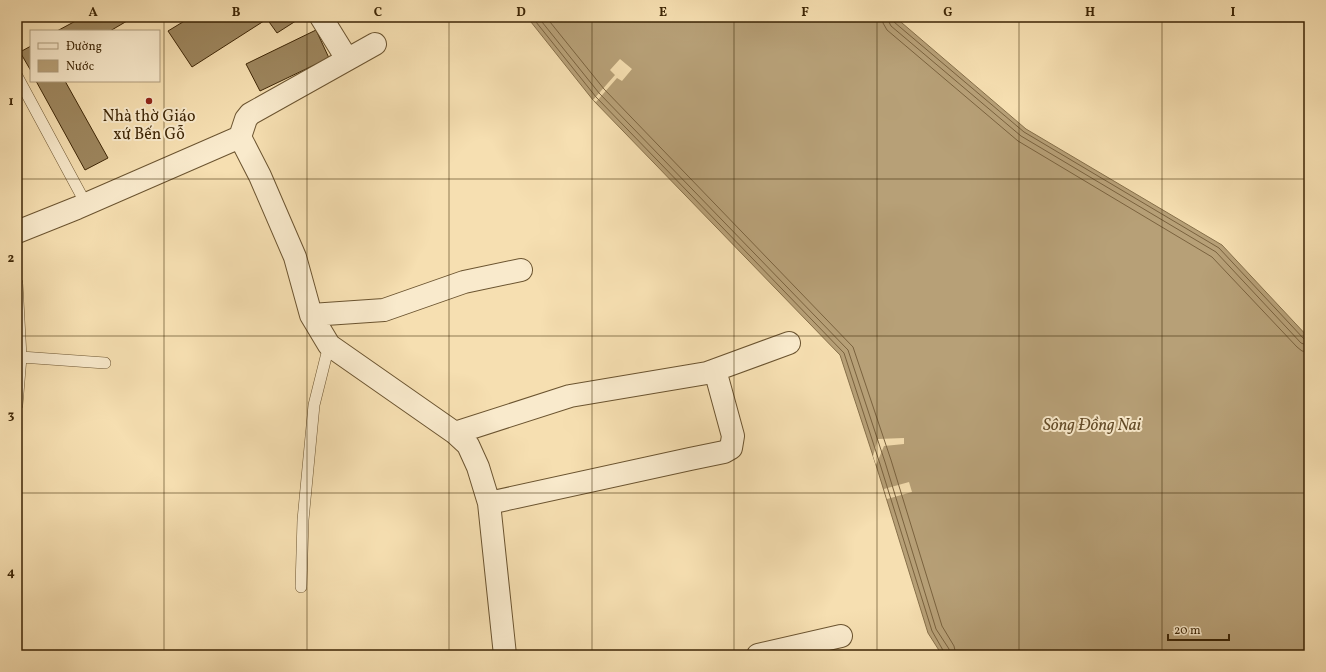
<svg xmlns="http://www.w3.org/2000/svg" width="1326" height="672" font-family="Vollkorn,serif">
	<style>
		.water { fill: #b7a077; stroke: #866f49 }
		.pier { fill: #f6dfb1 }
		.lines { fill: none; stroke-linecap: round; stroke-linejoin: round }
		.shore { stroke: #7a623e; stroke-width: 1 }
		.building { fill: #9d865e; stroke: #3d2505 }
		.service-casing { stroke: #6b5430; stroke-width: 12 }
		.minor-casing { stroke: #6b5430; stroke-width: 24 }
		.service { stroke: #f9eacc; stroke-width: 11 }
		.minor { stroke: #f9eacc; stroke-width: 22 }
		.grid { fill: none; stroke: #3d2505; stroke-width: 1; stroke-opacity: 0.55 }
		.poi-dot { fill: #8f2418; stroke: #f9eacc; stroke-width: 1.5 }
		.labels { text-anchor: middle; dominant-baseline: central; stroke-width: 4; stroke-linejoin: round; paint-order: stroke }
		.poi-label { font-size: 16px; fill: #3d2505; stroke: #f9eacc }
		.water-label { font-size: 17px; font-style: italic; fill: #624a27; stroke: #f9eacc }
		.neatline { fill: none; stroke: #3d2505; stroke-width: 1.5 }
		.grid-label { font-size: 13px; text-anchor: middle; font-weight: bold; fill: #3d2505 }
	</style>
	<rect width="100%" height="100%" fill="#f6dfb1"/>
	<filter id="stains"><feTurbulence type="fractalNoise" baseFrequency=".005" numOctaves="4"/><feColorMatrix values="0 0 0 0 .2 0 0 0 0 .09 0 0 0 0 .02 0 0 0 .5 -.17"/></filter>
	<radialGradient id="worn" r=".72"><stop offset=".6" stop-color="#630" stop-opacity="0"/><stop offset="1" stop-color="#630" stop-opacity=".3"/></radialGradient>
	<path class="water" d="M 527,17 L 895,17 L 1026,129 L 1222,245 L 1309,338 L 1309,655 L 942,655 L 928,633 L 876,465 L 840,355 L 593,100 Z"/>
	<path class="pier" d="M 620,59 L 632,69 L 622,81 L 617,78 L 596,102 L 593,100 L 615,75 L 610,70 Z
		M 904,438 L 904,444 L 884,446 L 876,465 L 873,456 L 878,439 Z
		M 909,482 L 912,492 L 887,499 L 884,489 Z"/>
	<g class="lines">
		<path class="shore" d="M 532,17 L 596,97 L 844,353 L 880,464 L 932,631 L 944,652 L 945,655
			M 538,17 L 599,93 L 848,350 L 885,462 L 936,629 L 949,649 L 950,655
			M 546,17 L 604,89 L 853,347 L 891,460 L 942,626 L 954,646 L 956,655
			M 882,17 L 883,23 L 887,30 L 1018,141 L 1212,257 L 1297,347 L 1302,351 L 1309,352
			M 888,17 L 889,22 L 891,26 L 1021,136 L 1216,252 L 1301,343 L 1309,346
			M 893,17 L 894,22 L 1024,132 L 1219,248 L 1304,339 L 1309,341"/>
	</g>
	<path class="building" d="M 83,17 L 125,17 L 127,21 L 110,31 L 57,31 Z
		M 191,17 L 302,17 L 277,33 L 267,19 L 192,67 L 168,31 Z
		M 316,30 L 329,58 L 260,91 L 246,64 Z
		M 31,46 L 31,71 L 20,52 Z
		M 36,81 L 65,81 L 108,158 L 85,170 Z"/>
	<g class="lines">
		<g class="service-casing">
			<path id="service" d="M 17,76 L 86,204
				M 17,283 L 21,357 L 17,405
				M 21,357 L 105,363
				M 301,587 L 303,520 L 314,405 L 329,345"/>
		</g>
		<g class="minor-casing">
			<path id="minor" d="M 321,17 L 347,59
				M 240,137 L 260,176 L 295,257 L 311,315 L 329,345 L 455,433 L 468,445 L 478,467 L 489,503 L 505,655
				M 17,232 L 77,208 L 240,137 L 246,119 L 250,114 L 375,44
				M 311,315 L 384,310 L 464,282 L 521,270
				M 455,433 L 570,396 L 707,373 L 789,343
				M 489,503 L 690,459 L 724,452 L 731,448 L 733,436 L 715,370
				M 758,655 L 841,636"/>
		</g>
		<use href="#service" class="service"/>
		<use href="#minor" class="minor"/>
	</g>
	<path class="grid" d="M 164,17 L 164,655M 307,17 L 307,655M 449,17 L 449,655M 592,17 L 592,655M 734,17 L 734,655M 877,17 L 877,655M 1019,17 L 1019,655M 1162,17 L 1162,655M 17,179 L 1309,179M 17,336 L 1309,336M 17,493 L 1309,493"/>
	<circle class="poi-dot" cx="149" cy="101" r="4"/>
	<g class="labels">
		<g class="poi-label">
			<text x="149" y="117">Nhà thờ Giáo<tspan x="149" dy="18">xứ Bến Gỗ</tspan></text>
		</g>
		<g class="water-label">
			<text x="1092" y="425">Sông Đồng Nai</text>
		</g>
	</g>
	<rect width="1326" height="672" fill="none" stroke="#f6dfb1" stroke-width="44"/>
	<rect x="30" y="30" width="130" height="52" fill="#f9eacc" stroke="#ae9b7c"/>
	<rect x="38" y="43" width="20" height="6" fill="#f9eacc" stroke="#ae9b7c"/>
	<text x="66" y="50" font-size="12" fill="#3d2505">Đường</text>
	<rect x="38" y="60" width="20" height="12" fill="#b7a077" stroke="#ae9b7c"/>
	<text x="66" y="70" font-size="12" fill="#3d2505">Nước</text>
	<path d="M1168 634v6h61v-6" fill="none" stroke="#3d2505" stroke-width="2"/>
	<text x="1174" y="634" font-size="12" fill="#3d2505" stroke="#f9eacc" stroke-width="3" paint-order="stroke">20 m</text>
	<rect x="22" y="22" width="1282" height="628" class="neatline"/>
	<g class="grid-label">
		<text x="93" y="16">A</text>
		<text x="236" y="16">B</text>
		<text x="378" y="16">C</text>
		<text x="521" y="16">D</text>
		<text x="663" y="16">E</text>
		<text x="805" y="16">F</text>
		<text x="948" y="16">G</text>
		<text x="1090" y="16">H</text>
		<text x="1233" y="16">I</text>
		<text x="11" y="105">1</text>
		<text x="11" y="262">2</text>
		<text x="11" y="419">3</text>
		<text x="11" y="576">4</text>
	</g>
	<rect width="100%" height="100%" filter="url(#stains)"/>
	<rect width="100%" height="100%" fill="url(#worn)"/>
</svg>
